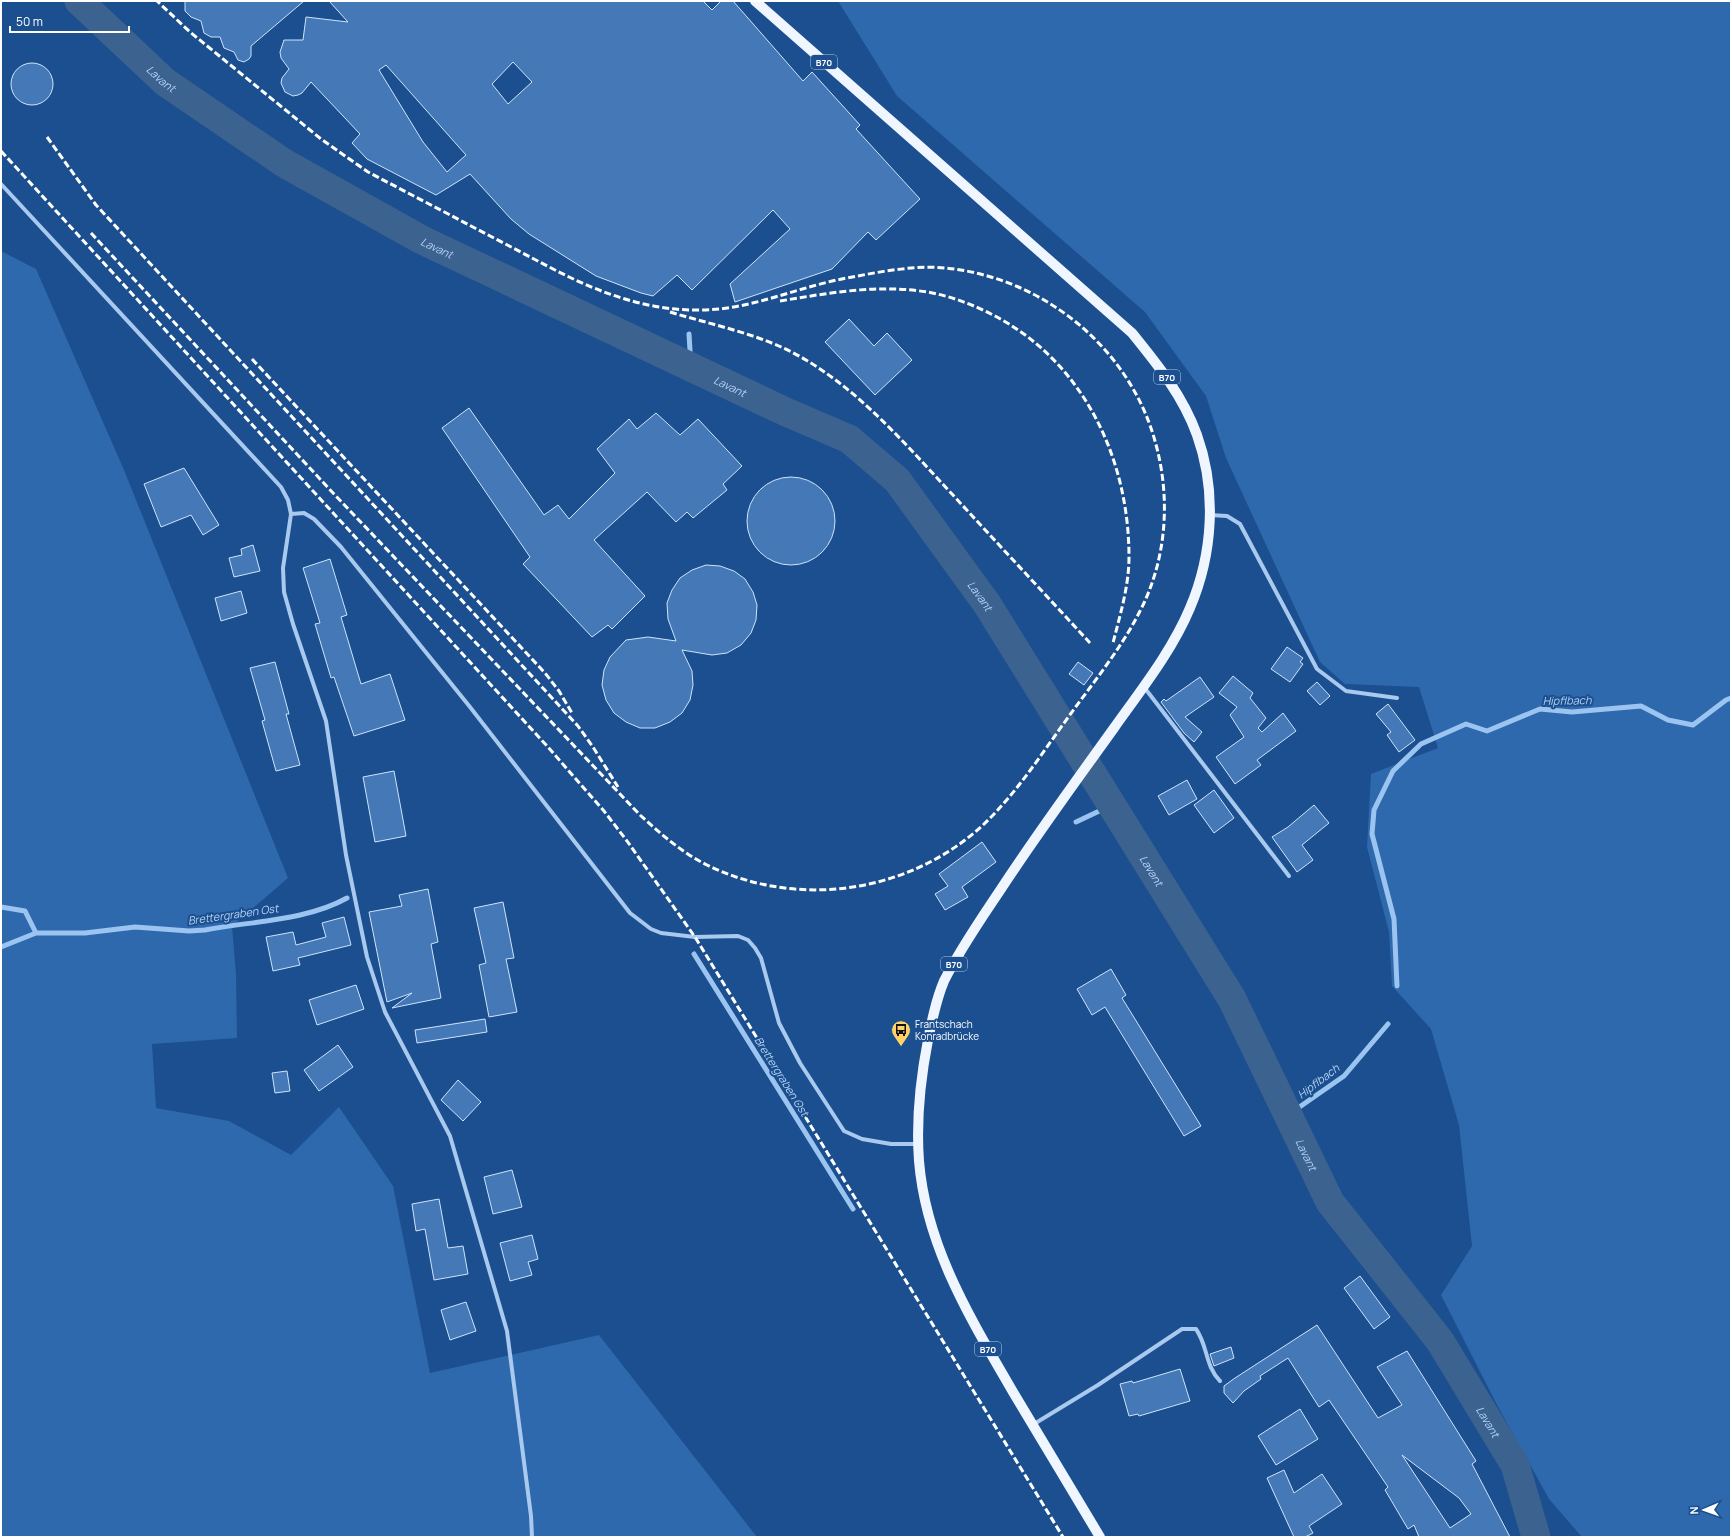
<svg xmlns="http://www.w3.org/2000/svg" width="1732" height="1538" font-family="Manrope,sans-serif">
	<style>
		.green { fill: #2e69ad }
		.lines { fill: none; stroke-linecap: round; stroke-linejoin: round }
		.stream { stroke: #9cc4f0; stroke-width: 5 }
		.river { stroke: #3c6290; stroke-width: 29 }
		.building { fill: #4478b7; stroke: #cfe3fa; fill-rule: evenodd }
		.minor { stroke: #a9c9ee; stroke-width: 4 }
		.primary { stroke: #f0f6ff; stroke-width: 10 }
		.rail { stroke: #fff; stroke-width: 3; stroke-dasharray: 7 3; stroke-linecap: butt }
		.labels { text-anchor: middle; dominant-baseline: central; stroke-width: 4; stroke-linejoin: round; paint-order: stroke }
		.shield { fill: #1b4f8f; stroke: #bbcadd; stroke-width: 1 }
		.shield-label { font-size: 9px; font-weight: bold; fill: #fff }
		.poi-label { font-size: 10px; fill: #fff; stroke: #1b4f8f; text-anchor: start }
		.water-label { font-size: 11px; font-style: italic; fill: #b5d3f5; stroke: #1b4f8f }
	</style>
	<rect width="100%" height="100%" fill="#1b4f8f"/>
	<path class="green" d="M 838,1 L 1731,1 L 1731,1537 L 1582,1537 L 1549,1499 L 1497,1405 L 1441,1295 L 1472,1246 L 1459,1125 L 1431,1029 L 1392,986 L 1389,932 L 1367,847 L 1371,774 L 1438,748 L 1419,687 L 1345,684 L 1320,662 L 1226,458 L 1206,396 L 1145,312 L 897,96 Z
		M 1,251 L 36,269 L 124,470 L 288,878 L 232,926 L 236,974 L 237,1038 L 152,1044 L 156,1108 L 229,1121 L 291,1155 L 339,1107 L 393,1186 L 430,1373 L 599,1335 L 757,1537 L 1,1537 Z"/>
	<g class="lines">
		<path class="stream" d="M 689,334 L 691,367
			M 1076,822 L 1112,805
			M 1,907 L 25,911 L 36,933
			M 1,947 L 36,933 L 85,933 L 135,927 L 189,931 L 205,930 C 251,921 306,921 347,898
			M 694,954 L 853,1209
			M 1397,986 L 1394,919 L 1372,834 L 1374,810 L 1393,771 L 1421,744 L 1466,724 L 1487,731 L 1540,709 L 1572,712 L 1641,706 L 1668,720 L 1693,725 L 1726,700 L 1731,698
			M 1288,1115 L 1344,1076 L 1388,1024"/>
		<path class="river" id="s1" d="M 79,1 L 165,82 L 284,163 L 422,240 L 786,412 L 849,439 L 897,480 L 987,604 L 1232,999 L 1330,1202 L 1440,1341 L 1515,1465 L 1536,1537"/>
	</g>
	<path class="building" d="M 185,1 L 304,1 L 251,46 L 251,56 L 249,59 L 244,62 L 238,60 L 234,52 L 224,48 L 220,37 L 211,37 L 204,33 L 201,21 L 191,17 L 185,11 Z
		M 329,1 L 703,1 L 712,10 L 721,1 L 733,1 L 803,81 L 812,72 L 860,125 L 856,129 L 920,199 L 876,240 L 868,232 L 832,269 L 735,302 L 730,284 L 790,229 L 773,210 L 692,290 L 677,275 L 653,296 L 641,293 L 596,276 L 529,234 L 511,219 L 470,174 L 436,195 L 367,159 L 352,143 L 360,134 L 311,82 L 302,93 L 298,95 L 293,96 L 285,92 L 281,83 L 282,78 L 289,69 L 281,58 L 280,52 L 284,40 L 303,40 L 306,17 L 348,22 ZM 513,62 L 532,82 L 508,104 L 492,84 ZM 386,65 L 466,155 L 447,172 L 423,142 L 379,70 Z
		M11 84a21 21 0 1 1 42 0a21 21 0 1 1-42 0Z
		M 849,319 L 874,346 L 887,333 L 912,360 L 875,395 L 825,342 Z
		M 469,408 L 544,515 L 558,505 L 569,519 L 615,473 L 597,449 L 629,419 L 637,429 L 656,413 L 680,435 L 698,419 L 742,466 L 723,484 L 727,490 L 693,518 L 687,512 L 676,522 L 647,492 L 594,540 L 645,596 L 612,629 L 608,625 L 592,637 L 523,564 L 530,557 L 442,428 Z
		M 184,468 L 219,525 L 203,535 L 191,515 L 161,527 L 144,484 Z
		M747 521a44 44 0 1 1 88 0a44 44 0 1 1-88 0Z
		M 253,545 L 260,571 L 234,577 L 229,558 L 242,555 L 241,549 Z
		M 330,559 L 347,615 L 341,617 L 361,684 L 390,674 L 405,720 L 354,736 L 334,677 L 331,678 L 315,624 L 320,623 L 303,568 Z
		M 706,565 L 720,566 L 734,571 L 745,579 L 753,592 L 757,605 L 756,620 L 751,633 L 741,645 L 727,653 L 712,655 L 682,650 L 692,671 L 693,685 L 690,700 L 682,713 L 670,722 L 655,728 L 640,728 L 626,722 L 614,713 L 606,700 L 602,685 L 604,670 L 610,657 L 626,640 L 648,637 L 676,641 L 668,619 L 667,603 L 672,590 L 680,578 L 692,570 Z
		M 241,591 L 247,613 L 221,621 L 215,598 Z
		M 1287,647 L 1303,658 L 1300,662 L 1303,664 L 1290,682 L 1271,669 Z
		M 275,662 L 289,714 L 286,714 L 300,765 L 276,771 L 262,721 L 265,720 L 250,668 Z
		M 1078,662 L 1093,673 L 1084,685 L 1069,674 Z
		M 1233,676 L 1253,693 L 1250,698 L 1266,718 L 1258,728 L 1262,732 L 1283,713 L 1296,731 L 1257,760 L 1261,765 L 1235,784 L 1216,757 L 1244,737 L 1230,715 L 1237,707 L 1219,693 Z
		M 1200,677 L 1214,697 L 1185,717 L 1202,732 L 1194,742 L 1184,733 L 1161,702 L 1164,699 L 1166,701 Z
		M 1317,682 L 1330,696 L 1320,705 L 1307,691 Z
		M 1388,704 L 1415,740 L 1399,752 L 1387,735 L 1391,732 L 1376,714 Z
		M 394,771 L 406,836 L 375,842 L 363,777 Z
		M 1187,780 L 1197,799 L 1169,815 L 1158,796 Z
		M 1214,790 L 1234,818 L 1214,833 L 1194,805 Z
		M 1314,805 L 1329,823 L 1302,845 L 1313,860 L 1297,872 L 1272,837 L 1288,827 Z
		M 982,842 L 996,862 L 962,887 L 968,897 L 945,910 L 935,894 L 948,886 L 939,874 Z
		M 428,889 L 438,942 L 431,944 L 441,998 L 392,1008 L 412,993 L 387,1002 L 369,912 L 402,906 L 399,895 Z
		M 503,902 L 514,958 L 506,959 L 517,1012 L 489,1017 L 479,965 L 486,963 L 474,908 Z
		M 344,917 L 351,945 L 298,958 L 300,965 L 273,971 L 266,937 L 293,932 L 296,945 L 326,937 L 322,923 Z
		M 1111,969 L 1126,995 L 1122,998 L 1201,1126 L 1184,1136 L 1105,1007 L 1092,1015 L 1077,989 Z
		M 356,985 L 364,1009 L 317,1025 L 309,1000 Z
		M 485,1019 L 487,1032 L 417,1043 L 415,1030 Z
		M 338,1045 L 353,1067 L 319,1091 L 304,1070 Z
		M 287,1071 L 290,1091 L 275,1093 L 272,1073 Z
		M 458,1080 L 481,1102 L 463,1121 L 441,1100 Z
		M 512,1170 L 522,1207 L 493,1214 L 484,1177 Z
		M 439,1199 L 448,1248 L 463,1246 L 468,1274 L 434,1280 L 425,1229 L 416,1231 L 412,1204 Z
		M 532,1235 L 538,1259 L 528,1262 L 532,1275 L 510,1281 L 500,1243 Z
		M 1360,1276 L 1390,1317 L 1374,1329 L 1344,1288 Z
		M 466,1302 L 476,1331 L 450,1340 L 441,1310 Z
		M 1317,1325 L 1378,1418 L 1402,1405 L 1377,1367 L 1407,1351 L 1476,1461 L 1472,1464 L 1510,1537 L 1419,1537 L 1414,1525 L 1408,1529 L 1385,1490 L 1388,1487 L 1329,1400 L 1319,1407 L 1288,1358 L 1260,1376 L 1261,1379 L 1244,1391 L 1233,1403 L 1224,1393 L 1224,1386 L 1235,1378 ZM 1402,1455 L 1459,1498 L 1471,1514 L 1450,1528 Z
		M 1231,1347 L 1234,1358 L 1214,1366 L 1210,1354 Z
		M 1180,1369 L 1190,1401 L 1139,1416 L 1138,1414 L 1129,1416 L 1120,1384 L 1132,1381 L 1133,1383 Z
		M 1300,1409 L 1318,1439 L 1276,1465 L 1258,1436 Z
		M 1284,1470 L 1294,1493 L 1322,1474 L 1342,1504 L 1309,1526 L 1313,1533 L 1305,1537 L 1294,1537 L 1267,1478 Z"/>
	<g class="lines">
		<path class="minor" d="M 1,184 L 281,487 L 288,500 L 291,514 L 283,568 L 284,592 L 293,624 L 326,721 L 346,855 L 367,957 L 385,1012 L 450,1136 L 507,1331 L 531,1516 L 532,1537
			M 291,514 L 304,513 L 314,519 L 341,547 L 470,707 L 630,913 L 651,929 L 661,933 L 695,937 L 738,936 L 748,940 L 755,948 L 761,958 L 779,1023 L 800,1063 L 844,1131 L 862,1139 L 891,1144 L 918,1144
			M 1210,515 L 1227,516 L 1240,524 L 1317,669 L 1346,691 L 1397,698
			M 1144,687 L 1289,876
			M 1034,1424 L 1098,1385 L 1182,1329 L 1196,1329 C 1208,1346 1205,1366 1220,1381"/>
		<path class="primary" d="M 755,1 L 1132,333 C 1158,365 1183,396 1197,435 C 1217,491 1213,554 1190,608 C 1172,651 1141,690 1114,728 C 1076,781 1037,834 1001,889 C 981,919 960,949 944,981 C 936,1000 932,1020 928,1040 C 920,1081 916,1120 919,1161 C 926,1247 971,1319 1013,1392 C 1042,1440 1071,1489 1100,1537"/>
		<path class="rail" d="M 47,137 L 96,205 L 578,726 L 593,747 L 618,787
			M 1,151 L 547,746 L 604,811 L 627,841 L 695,937 L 1063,1537
			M 91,233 L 334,494 L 640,815 C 661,834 681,852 707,865 C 797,909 908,894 983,825 C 1018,792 1044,750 1072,712 C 1096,679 1122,647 1140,611 C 1167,559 1171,497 1155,441 C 1129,347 1042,277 945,268 C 913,265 879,272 847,278 C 797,287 751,310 700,310 C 648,311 600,293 555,270 L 368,172 L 345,156 L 321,139 L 190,32 L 157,1
			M 780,301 C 829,293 877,284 927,292 C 951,296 974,305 995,316 C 1084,363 1129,459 1129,557 C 1129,586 1120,615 1113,643
			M 670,312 C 716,326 765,335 806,360 C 864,395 907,446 952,494 C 998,544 1044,593 1090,643
			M 252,359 L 545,673 L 559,691 L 572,713"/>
	</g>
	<defs>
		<g id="bus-pin" transform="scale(1)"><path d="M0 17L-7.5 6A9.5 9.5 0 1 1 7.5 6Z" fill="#ffd166" stroke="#1b4f8f"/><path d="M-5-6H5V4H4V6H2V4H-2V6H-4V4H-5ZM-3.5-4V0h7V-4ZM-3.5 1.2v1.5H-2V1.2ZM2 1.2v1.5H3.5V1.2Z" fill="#111"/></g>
	</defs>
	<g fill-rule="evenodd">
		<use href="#bus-pin" x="901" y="1030"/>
	</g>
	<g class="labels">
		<g class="shield">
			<rect x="811" y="55" width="26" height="14" rx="3"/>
			<rect x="1154" y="370" width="26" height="14" rx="3"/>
			<rect x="941" y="957" width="26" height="14" rx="3"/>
			<rect x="975" y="1342" width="26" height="14" rx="3"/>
		</g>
		<g class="shield-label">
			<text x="824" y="62">B70</text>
			<text x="1167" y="377">B70</text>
			<text x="954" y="964">B70</text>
			<text x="988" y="1349">B70</text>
		</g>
		<g class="poi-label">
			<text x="915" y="1024">Frantschach<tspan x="915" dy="12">Konradbrücke</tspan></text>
		</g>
		<g class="water-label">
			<text stroke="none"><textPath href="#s1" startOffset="113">Lavant</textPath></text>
			<text stroke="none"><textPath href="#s1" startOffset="437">Lavant</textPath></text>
			<text stroke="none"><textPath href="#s1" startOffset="761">Lavant</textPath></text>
			<text stroke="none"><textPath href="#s1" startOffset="1097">Lavant</textPath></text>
			<text transform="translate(1567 700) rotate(-1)">Hipflbach</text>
			<text stroke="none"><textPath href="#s1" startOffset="1421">Lavant</textPath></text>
			<text transform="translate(233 914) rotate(-8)">Brettergraben Ost</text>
			<text transform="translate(782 1076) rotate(58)">Brettergraben Ost</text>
			<text transform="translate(1318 1081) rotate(-37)">Hipflbach</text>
			<text stroke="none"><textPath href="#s1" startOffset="1745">Lavant</textPath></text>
			<text stroke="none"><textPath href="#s1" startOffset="2069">Lavant</textPath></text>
		</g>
	</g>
	<rect width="1732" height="1538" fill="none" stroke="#ffffff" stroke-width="4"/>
	<g transform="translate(1704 1510) rotate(268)" stroke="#1b4f8f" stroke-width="3" paint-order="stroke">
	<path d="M0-3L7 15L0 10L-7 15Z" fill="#ffffff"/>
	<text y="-6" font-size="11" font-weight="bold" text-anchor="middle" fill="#ffffff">N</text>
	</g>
	<path d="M10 26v6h119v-6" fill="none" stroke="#ffffff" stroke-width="2"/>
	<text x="16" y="26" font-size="12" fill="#ffffff" stroke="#1b4f8f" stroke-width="3" paint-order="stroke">50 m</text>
</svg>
